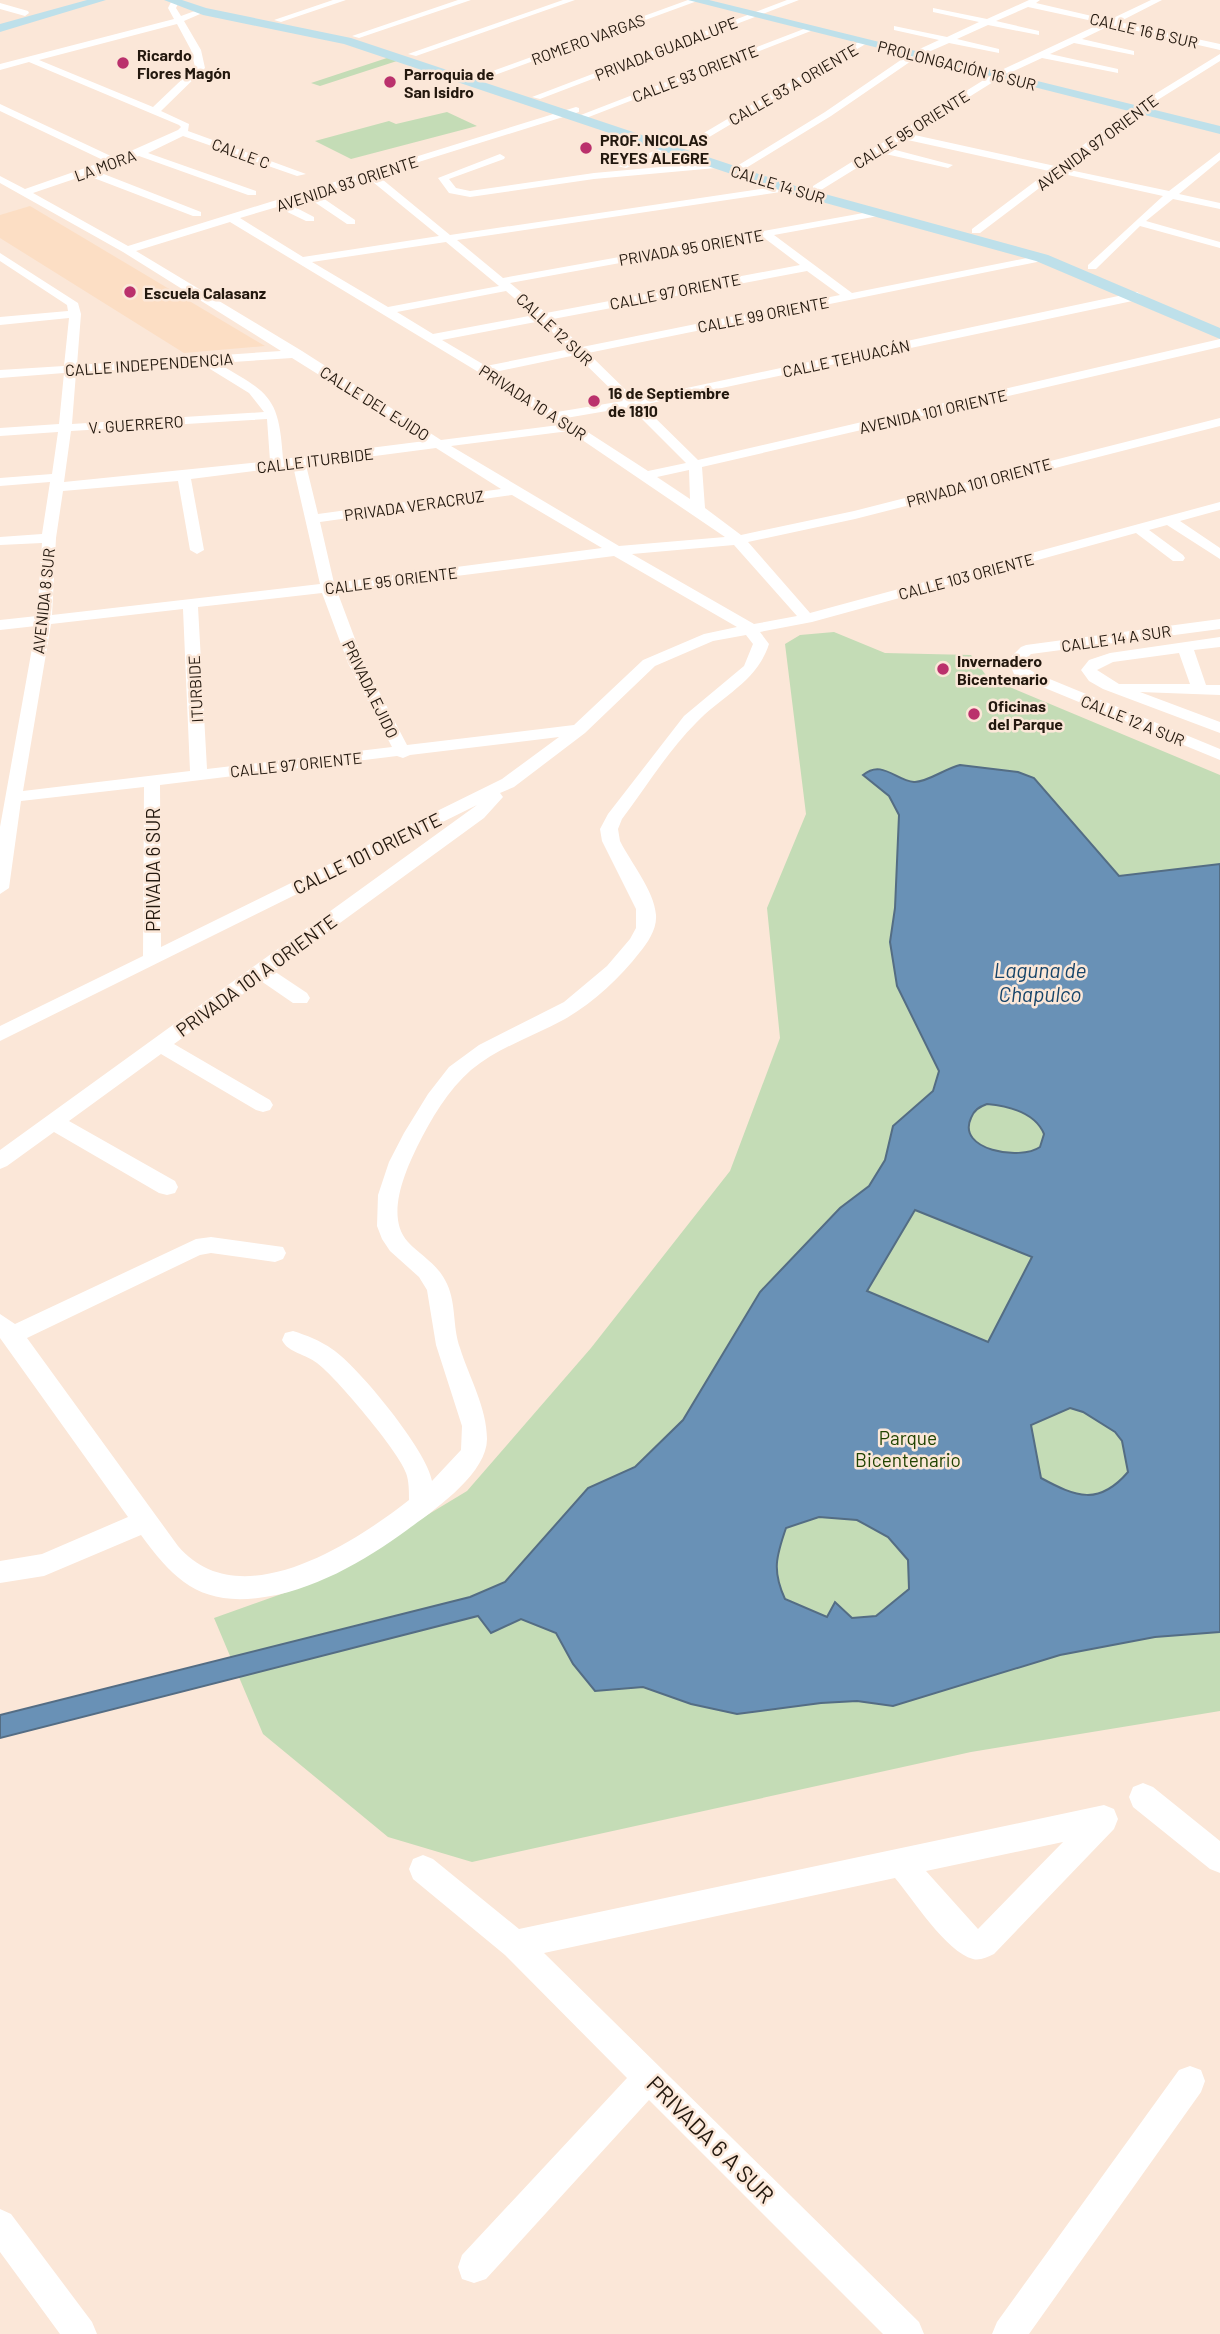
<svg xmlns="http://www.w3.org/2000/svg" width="1220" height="2334" font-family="Barlow,sans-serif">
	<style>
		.built { fill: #fcdec4 }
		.green { fill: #c4dcb6 }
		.water { fill: #6991b6; stroke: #546d84; stroke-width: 2; fill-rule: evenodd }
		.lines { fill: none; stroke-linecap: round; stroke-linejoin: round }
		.street { fill: #fff; fill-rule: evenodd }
		.secondary { fill: #bee0ea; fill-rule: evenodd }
		.poi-dot { fill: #ba316c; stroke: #fbe7d8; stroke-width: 2.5 }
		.labels { text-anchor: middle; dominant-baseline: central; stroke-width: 5; stroke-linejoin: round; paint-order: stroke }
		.far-street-label { font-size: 16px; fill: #23180e; stroke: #fbe7d8 }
		.far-poi-label { font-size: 16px; font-weight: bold; fill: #23180e; stroke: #fbe7d8; text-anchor: start }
		.street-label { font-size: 19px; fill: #23180e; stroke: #fbe7d8 }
		.park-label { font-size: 19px; fill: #204300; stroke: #fbe7d8 }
		.water-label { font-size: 21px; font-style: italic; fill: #164469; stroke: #fbe7d8 }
		.near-street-label { font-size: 23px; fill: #23180e; stroke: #fbe7d8 }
	</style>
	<rect width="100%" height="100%" fill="#fbe7d8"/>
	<path class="built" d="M 30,206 L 265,346 L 184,353 L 0,238 L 0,215 Z"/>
	<path class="green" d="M 390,57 L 400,60 L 320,86 L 311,83 Z
		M 447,112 L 477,126 L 351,159 L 315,141 L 389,121 L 396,124 Z
		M 834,632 L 885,653 L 971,655 L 988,678 L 1220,775 L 1220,1711 L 971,1752 L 472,1862 L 388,1837 L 263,1734 L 214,1618 L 318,1581 L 467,1491 L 591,1348 L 730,1171 L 780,1038 L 767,908 L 806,814 L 785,644 L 800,635 Z"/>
	<path class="water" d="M 960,765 L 1018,772 L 1034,778 L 1119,876 L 1220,864 L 1220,1632 L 1155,1637 L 1060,1655 L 893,1706 L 857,1701 L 821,1703 L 737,1714 L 691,1704 L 643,1687 L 595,1691 L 573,1664 L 556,1633 L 521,1619 L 491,1633 L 478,1616 L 0,1738 L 0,1715 L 470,1597 L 505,1582 L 588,1488 L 635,1467 L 683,1420 L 760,1292 L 840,1208 L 869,1186 L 885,1160 L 893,1126 L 933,1091 L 939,1071 L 897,986 L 890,942 L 895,908 L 899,815 L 889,796 L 863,775 C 882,759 896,781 914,782 C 926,783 946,768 960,765 ZM 987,1104 C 1008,1106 1035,1112 1044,1134 L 1040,1147 C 1020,1161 956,1150 971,1118 C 974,1110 979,1107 987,1104 ZM 915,1210 L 1032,1257 L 988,1342 L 867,1291 ZM 1070,1408 L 1083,1412 L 1115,1432 L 1122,1441 L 1128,1472 C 1099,1506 1076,1497 1041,1478 L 1031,1425 ZM 819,1517 L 857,1520 L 888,1537 L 908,1560 L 909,1589 L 876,1616 L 852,1618 L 835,1602 L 827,1617 L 785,1599 C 772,1571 776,1557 786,1528 Z"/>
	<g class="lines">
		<path class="street" d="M 172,0 L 180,0 L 176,8 L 181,16 L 203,8 L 207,11 L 184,21 L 201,50 L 205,68 L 161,111 L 189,124 L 188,131 L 306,174 L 297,176 L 183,136 L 148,153 L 256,191 L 256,195 L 248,195 L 139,156 L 96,171 L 201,212 L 201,216 L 193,216 L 86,175 L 33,193 L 128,246 L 576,107 L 579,108 L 579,112 L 377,175 L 450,235 L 787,185 L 792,188 L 787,191 L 457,240 L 503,278 L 880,210 L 884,211 L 884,215 L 774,235 L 852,293 L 1042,255 L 1048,258 L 1042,261 L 588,353 L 635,399 L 1137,292 L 1143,296 L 1137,300 L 642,405 L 698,460 L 1220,339 L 1220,347 L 702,467 L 705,508 L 741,535 L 854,511 L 1220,418 L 1220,426 L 855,519 L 748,542 L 810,613 L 1220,502 L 1220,510 L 1180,521 L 1220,548 L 1220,559 L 1167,525 L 1149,530 L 1183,555 L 1185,558 L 1183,561 L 1173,561 L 1136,533 L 812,622 L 760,632 L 769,644 C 757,682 721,696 696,723 C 668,751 646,787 622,819 L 618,829 L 620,841 C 631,863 654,890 656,915 C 657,929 648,942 640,952 C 620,978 593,1003 565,1019 C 534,1036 499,1047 471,1070 C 448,1090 431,1119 417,1147 C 405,1172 385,1217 408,1242 C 420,1255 436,1263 445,1280 C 457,1301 452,1326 460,1348 C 469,1377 487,1408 487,1439 C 487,1474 433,1511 407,1530 C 365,1561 311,1592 258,1598 C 199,1605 173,1579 141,1535 L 44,1576 L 0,1583 L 0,1561 L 42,1554 L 128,1517 L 0,1338 L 0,1314 L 15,1324 L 196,1239 L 211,1237 L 283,1247 L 286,1253 L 283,1259 L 275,1262 L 211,1253 L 200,1255 L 27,1338 L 178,1546 C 239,1618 353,1544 409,1500 C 409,1491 409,1481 406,1473 C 400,1453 335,1376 317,1363 C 306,1354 288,1353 282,1340 L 285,1333 L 293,1331 C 306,1335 321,1341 332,1349 C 358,1366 428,1452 432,1481 L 461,1450 L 462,1426 L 436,1345 L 427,1290 L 419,1277 L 390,1251 L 382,1239 L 377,1226 L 378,1195 L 389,1162 L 404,1133 L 428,1094 L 449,1067 L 479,1045 L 564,1002 L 607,966 L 630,939 L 636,928 L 636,909 L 602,841 L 600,829 L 608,814 L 684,716 L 744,666 L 753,644 L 746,635 L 713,641 L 655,666 L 585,733 L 514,787 L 500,793 L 503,797 L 484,818 L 274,971 L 307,993 L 310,998 L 307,1003 L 293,1003 L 261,981 L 174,1044 L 270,1100 L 273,1105 L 270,1110 L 263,1112 L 256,1110 L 161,1054 L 69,1121 L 175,1181 L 178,1187 L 175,1193 L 167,1195 L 159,1193 L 54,1132 L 7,1166 L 0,1169 L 0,1150 L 477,805 L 0,1041 L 0,1026 L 143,956 L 144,787 L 21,801 L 9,888 L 0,894 L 0,827 L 36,626 L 0,630 L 0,620 L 37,616 L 42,543 L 0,545 L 0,537 L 42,534 L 50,482 L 0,486 L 0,478 L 52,474 L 58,432 L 0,436 L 0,428 L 59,424 L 64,373 L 0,378 L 0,370 L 64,366 L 69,318 L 0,325 L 0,317 L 68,311 L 67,305 L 0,261 L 0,253 L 78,303 L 81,314 L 77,365 L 281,351 L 123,252 L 0,183 L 0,176 L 25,189 L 105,161 L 0,111 L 0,104 L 115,158 L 178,130 L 181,127 L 179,125 L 29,62 L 0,70 L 0,64 L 174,19 L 168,8 ZM 177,24 L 191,50 L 195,67 L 153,107 L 39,60 ZM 368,178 L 439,236 L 303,257 L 240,218 L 277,207 L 306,221 L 314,221 L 314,217 L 287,203 L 307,197 L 347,224 L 355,224 L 355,220 L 317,194 ZM 230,222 L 480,373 L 559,425 L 441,440 L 302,351 L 136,251 ZM 763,237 L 800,265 L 546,313 L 510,283 ZM 446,242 L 499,286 L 388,307 L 312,262 ZM 807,271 L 840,295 L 582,347 L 553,319 ZM 506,291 L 534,315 L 433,334 L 397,312 ZM 541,321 L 570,349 L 486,366 L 442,340 ZM 576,355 L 623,401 L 557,412 L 495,372 ZM 292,358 L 425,441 L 283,459 C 279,397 270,393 217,363 ZM 202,364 L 249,393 L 264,412 L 72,424 L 76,373 ZM 630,407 L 686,463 L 648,471 L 566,418 ZM 267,419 L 270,461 L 64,482 L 71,431 ZM 569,431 L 725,537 L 619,546 L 451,446 ZM 436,448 L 501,489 L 318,514 L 306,465 ZM 293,466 L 320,584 L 52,615 L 56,538 L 63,491 L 178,481 L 190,550 L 197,554 L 204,550 L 191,479 ZM 689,470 L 690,499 L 657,477 ZM 512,495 L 602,548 L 334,583 L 320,522 ZM 734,545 L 797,616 L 754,624 L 632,554 ZM 614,556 L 737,627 L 704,634 L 643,660 L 574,725 L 407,745 L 364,663 L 337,591 ZM 322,593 L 348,663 L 392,747 L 207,769 L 198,607 ZM 183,609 L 190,771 L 23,791 L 51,624 ZM 559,737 L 502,779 L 161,947 L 160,785 L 397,756 L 403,758 L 410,755 Z
			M 333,0 L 346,0 L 281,22 L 274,20 Z
			M 458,0 L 471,0 L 359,38 L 352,36 Z
			M 563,0 L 575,0 L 416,56 L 408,54 Z
			M 688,0 L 700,0 L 484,79 L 476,77 Z
			M 787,0 L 799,0 L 540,99 L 532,97 Z
			M 1029,0 L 1040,0 L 1036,3 L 1109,20 L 1151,0 L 1162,0 L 1119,22 L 1220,44 L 1220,50 L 1111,25 L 1082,39 L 1134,51 L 1134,55 L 1074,43 L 1050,54 L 1118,69 L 1118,73 L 1042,58 L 1001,77 L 910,134 L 1055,166 L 1134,107 L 1220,54 L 1220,61 L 1140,111 L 1065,169 L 1169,191 L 1220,152 L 1220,160 L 1179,194 L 1220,203 L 1220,209 L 1173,199 L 1146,221 L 1220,242 L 1220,248 L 1140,226 L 1096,269 L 1088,269 L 1088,265 L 1163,196 L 1059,173 L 980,233 L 972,233 L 972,229 L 1049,171 L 903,139 L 888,148 L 953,165 L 948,168 L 881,153 L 821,190 L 813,190 L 813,186 L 995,73 L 1102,23 L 1028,7 L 996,21 L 1039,31 L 1039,35 L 988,25 L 957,39 L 999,49 L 999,53 L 949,43 L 917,57 L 831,116 L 746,168 L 737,166 L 825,112 L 911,53 L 939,40 L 894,30 L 894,26 L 947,37 L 979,22 L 933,12 L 933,8 L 987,19 Z
			M 0,3 L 28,11 L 29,13 L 25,16 L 0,9 Z
			M 809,27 L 816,29 L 581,120 L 573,118 Z
			M 862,40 L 869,42 L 689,149 L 680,147 Z
			M 664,147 L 673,149 L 626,168 L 617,166 Z
			M 500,154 L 505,157 L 504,159 L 449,179 L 456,188 L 470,191 L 594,173 L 716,162 L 721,165 L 716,168 L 594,179 L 470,197 L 449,193 L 438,178 Z
			M 1220,619 L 1220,629 L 1031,654 L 1024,661 L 1027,668 L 1035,673 L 1220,749 L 1220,760 L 1023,679 L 1014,674 L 1008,660 L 1021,647 L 1026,645 Z
			M 1220,637 L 1220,647 L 1194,650 L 1206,685 L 1220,685 L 1220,695 L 1140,692 L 1220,722 L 1220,733 L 1103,689 L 1089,681 L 1081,670 L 1089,660 L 1110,653 ZM 1179,653 L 1190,684 L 1119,684 L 1097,670 L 1113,662 Z
			M 1143,1783 L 1153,1787 L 1220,1841 L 1220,1873 L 1210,1869 L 1133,1807 L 1129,1797 L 1133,1787 Z
			M 1104,1805 L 1114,1809 L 1118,1819 L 1114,1829 L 994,1954 C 987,1957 980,1961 973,1959 C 946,1952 913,1899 895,1878 L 544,1953 L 919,2322 L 924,2334 L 883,2334 L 649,2100 L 486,2279 L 474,2283 L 462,2279 L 458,2267 L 462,2255 L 627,2078 L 505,1955 L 413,1879 L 409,1869 L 413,1859 L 423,1855 L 433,1859 L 519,1929 ZM 1063,1842 L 978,1929 L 926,1871 Z
			M 1190,2066 L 1201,2070 L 1205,2081 L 1201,2092 L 1029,2334 L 992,2334 L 997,2322 L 1179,2070 Z
			M 0,2209 L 11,2214 L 92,2322 L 97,2334 L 60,2334 L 0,2252 Z"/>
		<path class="secondary" d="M 87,0 L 106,0 L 0,32 L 0,24 Z
			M 164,0 L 182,0 L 206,8 L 351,38 L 792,185 L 1048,255 L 1220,328 L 1220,339 L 1036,261 L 782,191 L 344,44 L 203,15 Z
			M 688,0 L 709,0 L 1220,126 L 1220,134 Z"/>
	</g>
	<g class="poi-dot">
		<circle cx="123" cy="63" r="7"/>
		<circle cx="390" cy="82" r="7"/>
		<circle cx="586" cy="148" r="7"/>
		<circle cx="130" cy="292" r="7"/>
		<circle cx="594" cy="401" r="7"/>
		<circle cx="943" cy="669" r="7"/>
		<circle cx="974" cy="714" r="7"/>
	</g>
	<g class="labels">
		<g class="far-street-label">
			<text transform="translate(1144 30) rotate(13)">CALLE 16 B SUR</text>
			<text transform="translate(588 39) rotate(-20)">ROMERO VARGAS</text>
			<text transform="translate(666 48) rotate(-21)">PRIVADA GUADALUPE</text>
			<text transform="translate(957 65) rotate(14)">PROLONGACIÓN 16 SUR</text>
			<text transform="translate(695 73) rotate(-21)">CALLE 93 ORIENTE</text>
			<text transform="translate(793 84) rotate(-30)">CALLE 93 A ORIENTE</text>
			<text transform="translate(911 129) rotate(-32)">CALLE 95 ORIENTE</text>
			<text transform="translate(1097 142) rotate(-37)">AVENIDA 97 ORIENTE</text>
			<text transform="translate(241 153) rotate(20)">CALLE C</text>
			<text transform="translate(105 165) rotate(-20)">LA MORA</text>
			<text transform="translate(347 183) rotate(-18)">AVENIDA 93 ORIENTE</text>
			<text transform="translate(778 184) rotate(17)">CALLE 14 SUR</text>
			<text transform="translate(691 247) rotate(-10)">PRIVADA 95 ORIENTE</text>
			<text transform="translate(675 291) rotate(-11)">CALLE 97 ORIENTE</text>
			<text transform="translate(763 314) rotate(-11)">CALLE 99 ORIENTE</text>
			<text transform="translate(555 329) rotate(43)">CALLE 12 SUR</text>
			<text transform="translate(846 358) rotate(-12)">CALLE TEHUACÁN</text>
			<text transform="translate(149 364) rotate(-4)">CALLE INDEPENDENCIA</text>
			<text transform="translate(533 402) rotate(33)">PRIVADA 10 A SUR</text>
			<text transform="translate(375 403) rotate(32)">CALLE DEL EJIDO</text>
			<text transform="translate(933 411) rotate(-13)">AVENIDA 101 ORIENTE</text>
			<text transform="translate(136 424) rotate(-4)">V. GUERRERO</text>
			<text transform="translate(315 460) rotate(-7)">CALLE ITURBIDE</text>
			<text transform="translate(979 482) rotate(-15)">PRIVADA 101 ORIENTE</text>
			<text transform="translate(414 505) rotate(-8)">PRIVADA VERACRUZ</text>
			<text transform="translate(966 576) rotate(-15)">CALLE 103 ORIENTE</text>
			<text transform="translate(391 580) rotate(-7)">CALLE 95 ORIENTE</text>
			<text transform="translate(43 601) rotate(-84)">AVENIDA 8 SUR</text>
			<text transform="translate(1116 638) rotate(-8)">CALLE 14 A SUR</text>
			<text transform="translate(195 689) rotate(-93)">ITURBIDE</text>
			<text transform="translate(371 689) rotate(64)">PRIVADA EJIDO</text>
			<text transform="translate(1133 720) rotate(22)">CALLE 12 A SUR</text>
			<text transform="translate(296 764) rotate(-6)">CALLE 97 ORIENTE</text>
		</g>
		<g class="far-poi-label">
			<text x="137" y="54">Ricardo<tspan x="137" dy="18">Flores Magón</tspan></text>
			<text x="404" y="73">Parroquia de<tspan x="404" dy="18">San Isidro</tspan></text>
			<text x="600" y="139">PROF. NICOLAS<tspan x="600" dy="18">REYES ALEGRE</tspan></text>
			<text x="144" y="292">Escuela Calasanz</text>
			<text x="608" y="392">16 de Septiembre<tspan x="608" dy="18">de 1810</tspan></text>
			<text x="957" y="660">Invernadero<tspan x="957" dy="18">Bicentenario</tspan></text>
			<text x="988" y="705">Oficinas<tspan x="988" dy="18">del Parque</tspan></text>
		</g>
		<g class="street-label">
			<text transform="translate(367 853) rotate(-26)">CALLE 101 ORIENTE</text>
			<text transform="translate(152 870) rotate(-90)">PRIVADA 6 SUR</text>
			<text transform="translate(256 975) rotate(-36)">PRIVADA 101 A ORIENTE</text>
		</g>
		<g class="park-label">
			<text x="908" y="1437">Parque<tspan x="908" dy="22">Bicentenario</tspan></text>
		</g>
		<g class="water-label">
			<text x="1040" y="969">Laguna de<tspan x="1040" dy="24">Chapulco</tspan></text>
		</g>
		<g class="near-street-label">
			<text transform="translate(711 2139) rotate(45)">PRIVADA 6 A SUR</text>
		</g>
	</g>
</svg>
